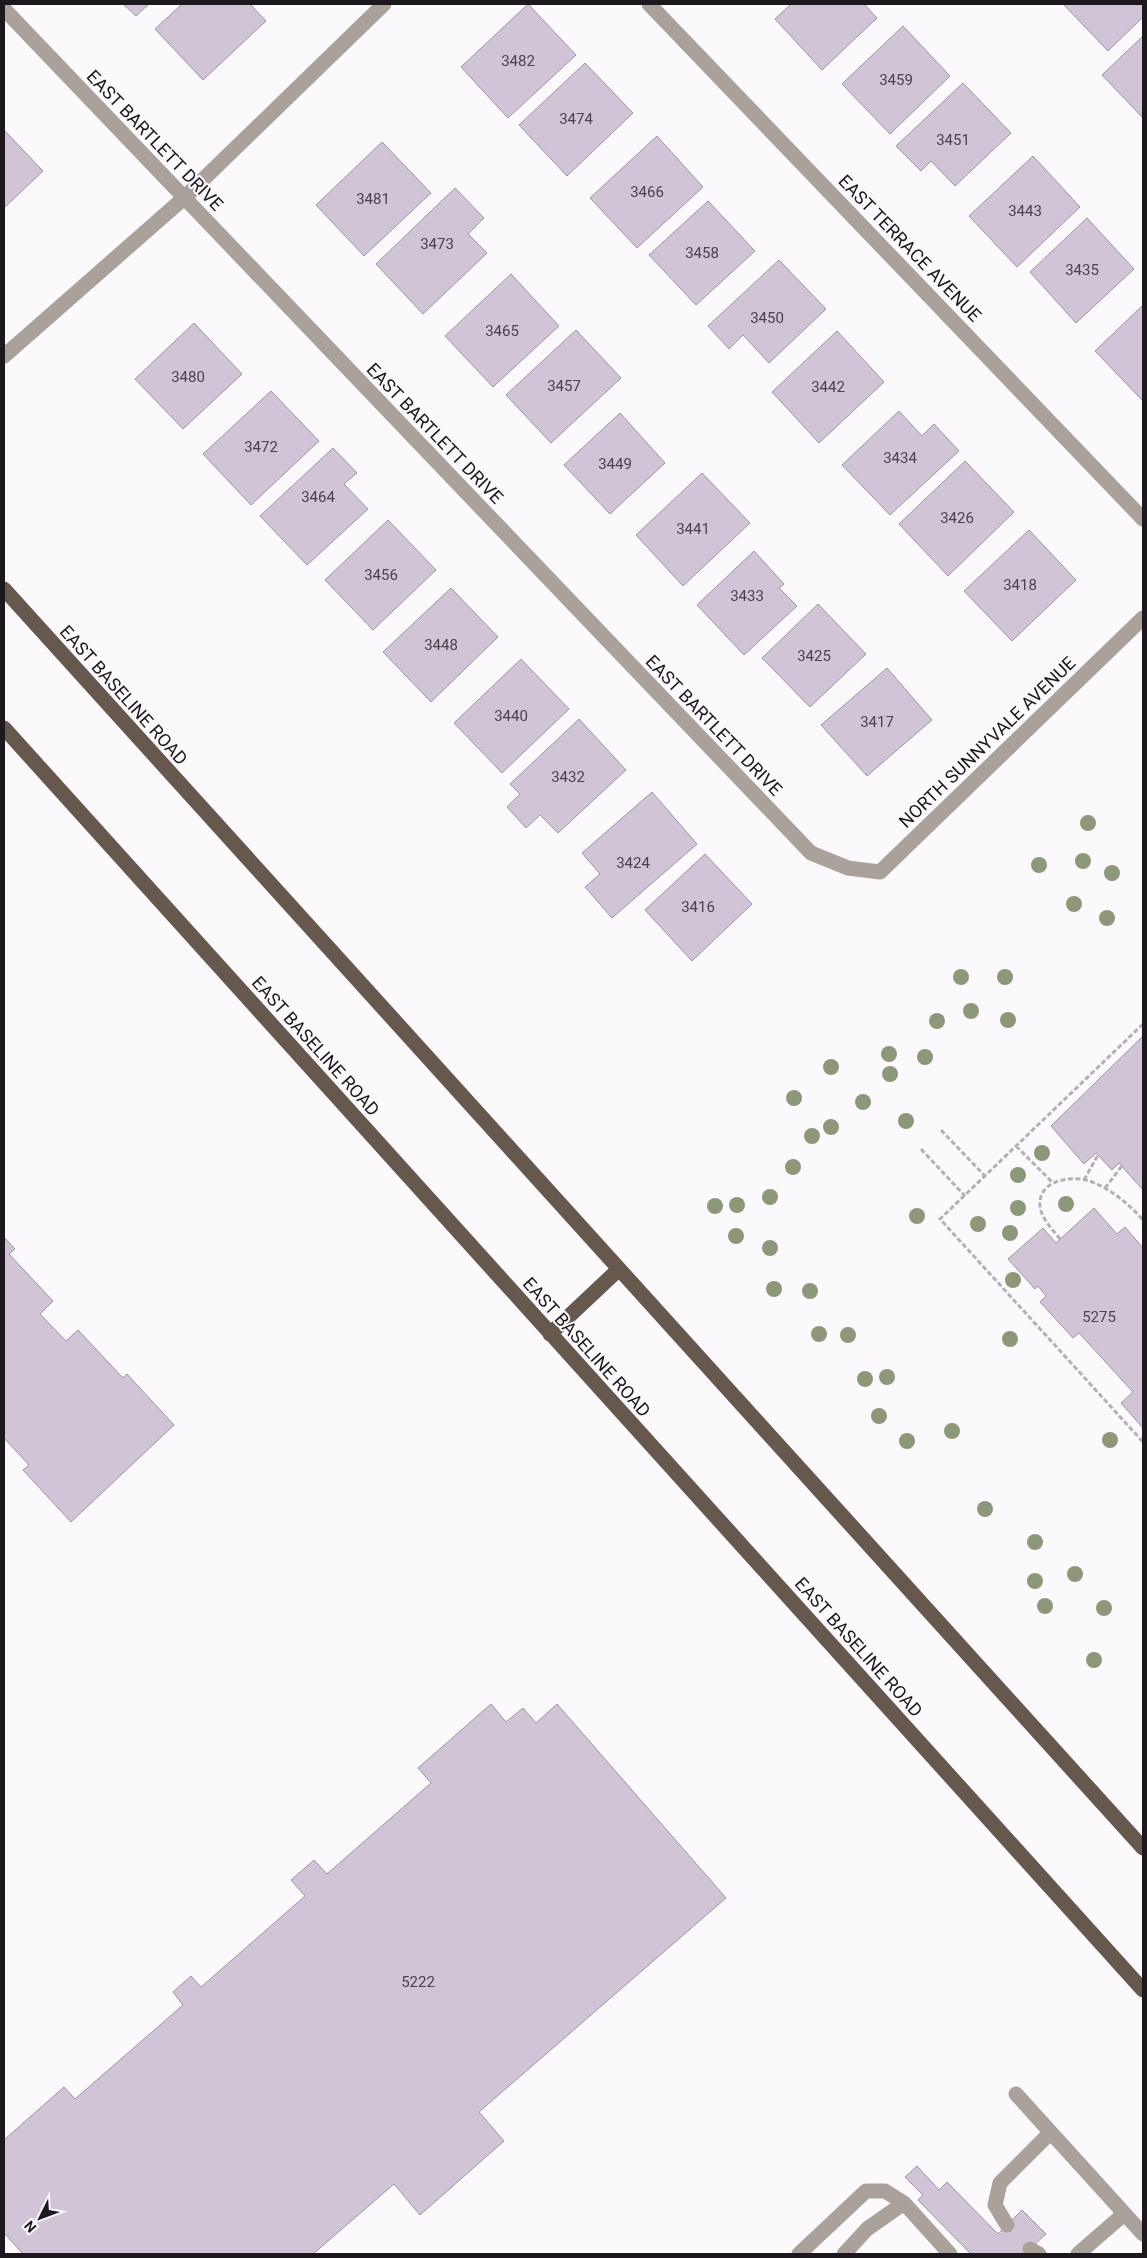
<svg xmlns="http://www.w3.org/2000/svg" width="1147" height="2258" font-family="Roboto,sans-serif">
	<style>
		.building { fill: #d2c4d7; stroke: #9f92a4 }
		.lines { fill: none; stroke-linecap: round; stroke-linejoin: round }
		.path { stroke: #b4b0b5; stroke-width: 3; stroke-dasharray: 5 2.5; stroke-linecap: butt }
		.lane { stroke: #aaa19b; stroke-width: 15 }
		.street { stroke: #aaa19b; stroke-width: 15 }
		.primary { stroke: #67584e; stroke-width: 15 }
		.tree { fill: #8d987a }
		.labels { text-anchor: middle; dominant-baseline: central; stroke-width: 4; stroke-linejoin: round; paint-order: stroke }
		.number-label { font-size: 15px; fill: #4a424c }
		.street-label { font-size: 18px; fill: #1d171e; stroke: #fcf9fd }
	</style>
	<rect width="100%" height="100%" fill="#fcf9fd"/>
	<path class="building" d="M 123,4 L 149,4 L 136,16 Z
		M 182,4 L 250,4 L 266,21 L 203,80 L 155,29 Z
		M 528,4 L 576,55 L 508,118 L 461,67 Z
		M 791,4 L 864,4 L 877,18 L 822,70 L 775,19 Z
		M 1063,4 L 1143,4 L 1143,17 L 1108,51 Z
		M 903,26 L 950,76 L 890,134 L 842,84 Z
		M 1143,36 L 1143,118 L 1102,75 Z
		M 585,63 L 633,113 L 567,176 L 519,125 Z
		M 963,83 L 1011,133 L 955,186 L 931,161 L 921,171 L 896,146 Z
		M 4,130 L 43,171 L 4,208 Z
		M 657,136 L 703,187 L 637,248 L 590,198 Z
		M 382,142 L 431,193 L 364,256 L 316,205 Z
		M 1033,156 L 1080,207 L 1017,267 L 969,216 Z
		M 455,188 L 484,218 L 468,234 L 487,253 L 423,314 L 376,264 Z
		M 708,201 L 755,251 L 696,305 L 649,255 Z
		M 1087,218 L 1134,269 L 1076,323 L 1030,272 Z
		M 779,260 L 826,309 L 769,363 L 743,335 L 729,349 L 708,326 Z
		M 511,274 L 559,326 L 493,387 L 445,336 Z
		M 1143,305 L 1143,399 L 1142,400 L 1095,351 Z
		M 194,323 L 242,374 L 183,429 L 135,379 Z
		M 576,330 L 621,378 L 551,443 L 506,395 Z
		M 837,331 L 884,382 L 819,443 L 772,392 Z
		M 271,391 L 319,441 L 251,505 L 203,454 Z
		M 899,411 L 922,436 L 934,424 L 959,451 L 890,515 L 842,465 Z
		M 620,413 L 665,463 L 610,514 L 564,465 Z
		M 333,448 L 357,473 L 344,484 L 368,509 L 307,565 L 260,516 Z
		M 965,461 L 1014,512 L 948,576 L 899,524 Z
		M 702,473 L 750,523 L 683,586 L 636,535 Z
		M 388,520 L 436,570 L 373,630 L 325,580 Z
		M 1029,530 L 1076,580 L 1012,641 L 964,591 Z
		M 754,551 L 784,584 L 779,588 L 797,606 L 744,655 L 697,605 Z
		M 451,588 L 498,637 L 431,702 L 383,652 Z
		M 818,604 L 866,654 L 810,707 L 762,658 Z
		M 521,659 L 569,709 L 502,773 L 454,723 Z
		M 887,668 L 932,720 L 867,776 L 821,725 Z
		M 579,719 L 626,770 L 558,833 L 540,815 L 526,828 L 507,807 L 520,794 L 510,784 Z
		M 652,792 L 697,844 L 612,918 L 585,887 L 600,874 L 582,853 Z
		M 705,854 L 752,904 L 692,961 L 645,910 Z
		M 1143,1036 L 1143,1190 L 1119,1163 L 1112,1170 L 1096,1153 L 1084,1164 L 1051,1126 Z
		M 1094,1208 L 1117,1234 L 1125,1227 L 1143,1248 L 1143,1428 L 1121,1403 L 1133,1392 L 1079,1333 L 1073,1338 L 1040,1302 L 1046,1296 L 1038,1286 L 1035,1289 L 1008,1259 L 1043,1228 L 1056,1243 Z
		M 4,1237 L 15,1249 L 9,1254 L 53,1301 L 40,1314 L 66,1341 L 78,1330 L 123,1378 L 127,1374 L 174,1425 L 71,1522 L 23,1470 L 29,1465 L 4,1438 Z
		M 491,1704 L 506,1722 L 523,1708 L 536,1723 L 557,1704 L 726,1898 L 479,2112 L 504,2141 L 420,2215 L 394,2184 L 313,2254 L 23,2254 L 4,2233 L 4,2140 L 64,2087 L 75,2099 L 183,2005 L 173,1992 L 191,1976 L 201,1987 L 305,1896 L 291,1880 L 314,1860 L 327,1874 L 431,1783 L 418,1768 Z
		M 917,2166 L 939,2190 L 947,2182 L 998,2234 L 1022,2210 L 1046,2234 L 1024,2254 L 971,2254 L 918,2200 L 923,2195 L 905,2177 Z"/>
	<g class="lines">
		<path class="path" d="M 1143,1024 L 940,1219 L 1143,1442
			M 941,1130 L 985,1176
			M 1016,1146 L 1053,1183
			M 921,1149 L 965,1196
			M 1084,1180 L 1098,1155
			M 1105,1188 L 1122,1166
			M 1060,1239 C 1053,1230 1041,1218 1040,1206 C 1038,1181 1068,1176 1086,1180 C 1108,1186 1129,1204 1143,1220"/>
		<path class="lane" d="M 1016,2094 L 1143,2234
			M 1007,2225 L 995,2205 L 1000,2183 L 1050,2133
			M 1030,2249 L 1039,2254
			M 799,2254 L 866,2191 L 885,2191 L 904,2203
			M 844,2254 L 867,2229 L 904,2203 L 950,2254
			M 1078,2254 L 1124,2214"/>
		<path class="street" d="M 649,4 L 1143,519
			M 4,9 L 811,853 L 848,868 L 880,872 L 1143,618
			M 4,356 L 184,198 L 384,4"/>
		<path class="primary" d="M 4,589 L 1143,1848
			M 4,728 L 1143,1990
			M 550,1334 L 619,1269"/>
	</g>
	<g class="tree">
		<circle cx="1088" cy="823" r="8"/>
		<circle cx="1083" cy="861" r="8"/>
		<circle cx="1039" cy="865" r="8"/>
		<circle cx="1112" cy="873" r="8"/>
		<circle cx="1074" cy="904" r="8"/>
		<circle cx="1107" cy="918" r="8"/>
		<circle cx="961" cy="977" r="8"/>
		<circle cx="1005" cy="977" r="8"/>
		<circle cx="971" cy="1011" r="8"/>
		<circle cx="1008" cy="1020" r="8"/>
		<circle cx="937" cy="1021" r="8"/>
		<circle cx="889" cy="1054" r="8"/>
		<circle cx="925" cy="1057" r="8"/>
		<circle cx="831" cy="1067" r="8"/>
		<circle cx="890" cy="1074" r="8"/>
		<circle cx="794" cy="1098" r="8"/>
		<circle cx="863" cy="1102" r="8"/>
		<circle cx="906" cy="1121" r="8"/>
		<circle cx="831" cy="1127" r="8"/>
		<circle cx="812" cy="1136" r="8"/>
		<circle cx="1042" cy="1153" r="8"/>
		<circle cx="793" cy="1167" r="8"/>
		<circle cx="1018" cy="1175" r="8"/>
		<circle cx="770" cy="1197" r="8"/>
		<circle cx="1066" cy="1204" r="8"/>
		<circle cx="737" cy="1205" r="8"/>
		<circle cx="715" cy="1206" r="8"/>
		<circle cx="1018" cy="1208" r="8"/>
		<circle cx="917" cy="1216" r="8"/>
		<circle cx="978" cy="1224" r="8"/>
		<circle cx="1010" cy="1233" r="8"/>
		<circle cx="736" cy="1236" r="8"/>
		<circle cx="770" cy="1248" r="8"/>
		<circle cx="1013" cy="1280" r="8"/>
		<circle cx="774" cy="1289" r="8"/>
		<circle cx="810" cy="1291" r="8"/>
		<circle cx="819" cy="1334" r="8"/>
		<circle cx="848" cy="1335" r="8"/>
		<circle cx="1010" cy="1339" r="8"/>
		<circle cx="887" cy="1377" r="8"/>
		<circle cx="865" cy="1379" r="8"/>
		<circle cx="879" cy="1416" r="8"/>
		<circle cx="952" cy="1431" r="8"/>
		<circle cx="1110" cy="1440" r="8"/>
		<circle cx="907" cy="1441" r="8"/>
		<circle cx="985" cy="1509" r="8"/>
		<circle cx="1035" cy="1542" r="8"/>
		<circle cx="1075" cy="1574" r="8"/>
		<circle cx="1035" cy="1581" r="8"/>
		<circle cx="1045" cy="1606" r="8"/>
		<circle cx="1104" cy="1608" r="8"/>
		<circle cx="1094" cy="1660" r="8"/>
	</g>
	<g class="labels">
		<g class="number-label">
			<text x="518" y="61">3482</text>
			<text x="896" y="80">3459</text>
			<text x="576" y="119">3474</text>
			<text x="953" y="140">3451</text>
			<text x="647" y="192">3466</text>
			<text x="373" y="199">3481</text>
			<text x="1025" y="211">3443</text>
			<text x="437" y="244">3473</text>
			<text x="702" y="253">3458</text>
			<text x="1082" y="270">3435</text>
			<text x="767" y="318">3450</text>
			<text x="502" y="331">3465</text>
			<text x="188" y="377">3480</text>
			<text x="564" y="386">3457</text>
			<text x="828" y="387">3442</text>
			<text x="261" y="447">3472</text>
			<text x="900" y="458">3434</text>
			<text x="615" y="464">3449</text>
			<text x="318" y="497">3464</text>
			<text x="957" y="518">3426</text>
			<text x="693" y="529">3441</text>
			<text x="381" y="575">3456</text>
			<text x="1020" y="585">3418</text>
			<text x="747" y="596">3433</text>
			<text x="441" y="645">3448</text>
			<text x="814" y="656">3425</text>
			<text x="511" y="716">3440</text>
			<text x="877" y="722">3417</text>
			<text x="568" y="777">3432</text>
			<text x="633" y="863">3424</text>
			<text x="698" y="907">3416</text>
			<text x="1099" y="1317">5275</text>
			<text x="418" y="1982">5222</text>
		</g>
		<g class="street-label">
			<text transform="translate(155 140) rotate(46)">EAST BARTLETT DRIVE</text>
			<text transform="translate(910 248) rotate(46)">EAST TERRACE AVENUE</text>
			<text transform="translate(435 433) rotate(46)">EAST BARTLETT DRIVE</text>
			<text transform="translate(124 695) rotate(48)">EAST BASELINE ROAD</text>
			<text transform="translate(714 725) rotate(46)">EAST BARTLETT DRIVE</text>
			<text transform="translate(987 742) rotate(-44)">NORTH SUNNYVALE AVENUE</text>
			<text transform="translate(316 1046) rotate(48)">EAST BASELINE ROAD</text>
			<text transform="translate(587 1347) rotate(48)">EAST BASELINE ROAD</text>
			<text transform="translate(859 1647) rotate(48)">EAST BASELINE ROAD</text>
		</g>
	</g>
	<rect width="1147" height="2258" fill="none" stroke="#1d171e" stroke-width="10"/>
	<g transform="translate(40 2218) rotate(228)" stroke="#fcf9fd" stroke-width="4" paint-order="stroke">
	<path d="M0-4L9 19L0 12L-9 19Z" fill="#1d171e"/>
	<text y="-8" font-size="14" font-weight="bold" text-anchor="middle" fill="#1d171e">N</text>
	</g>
</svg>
